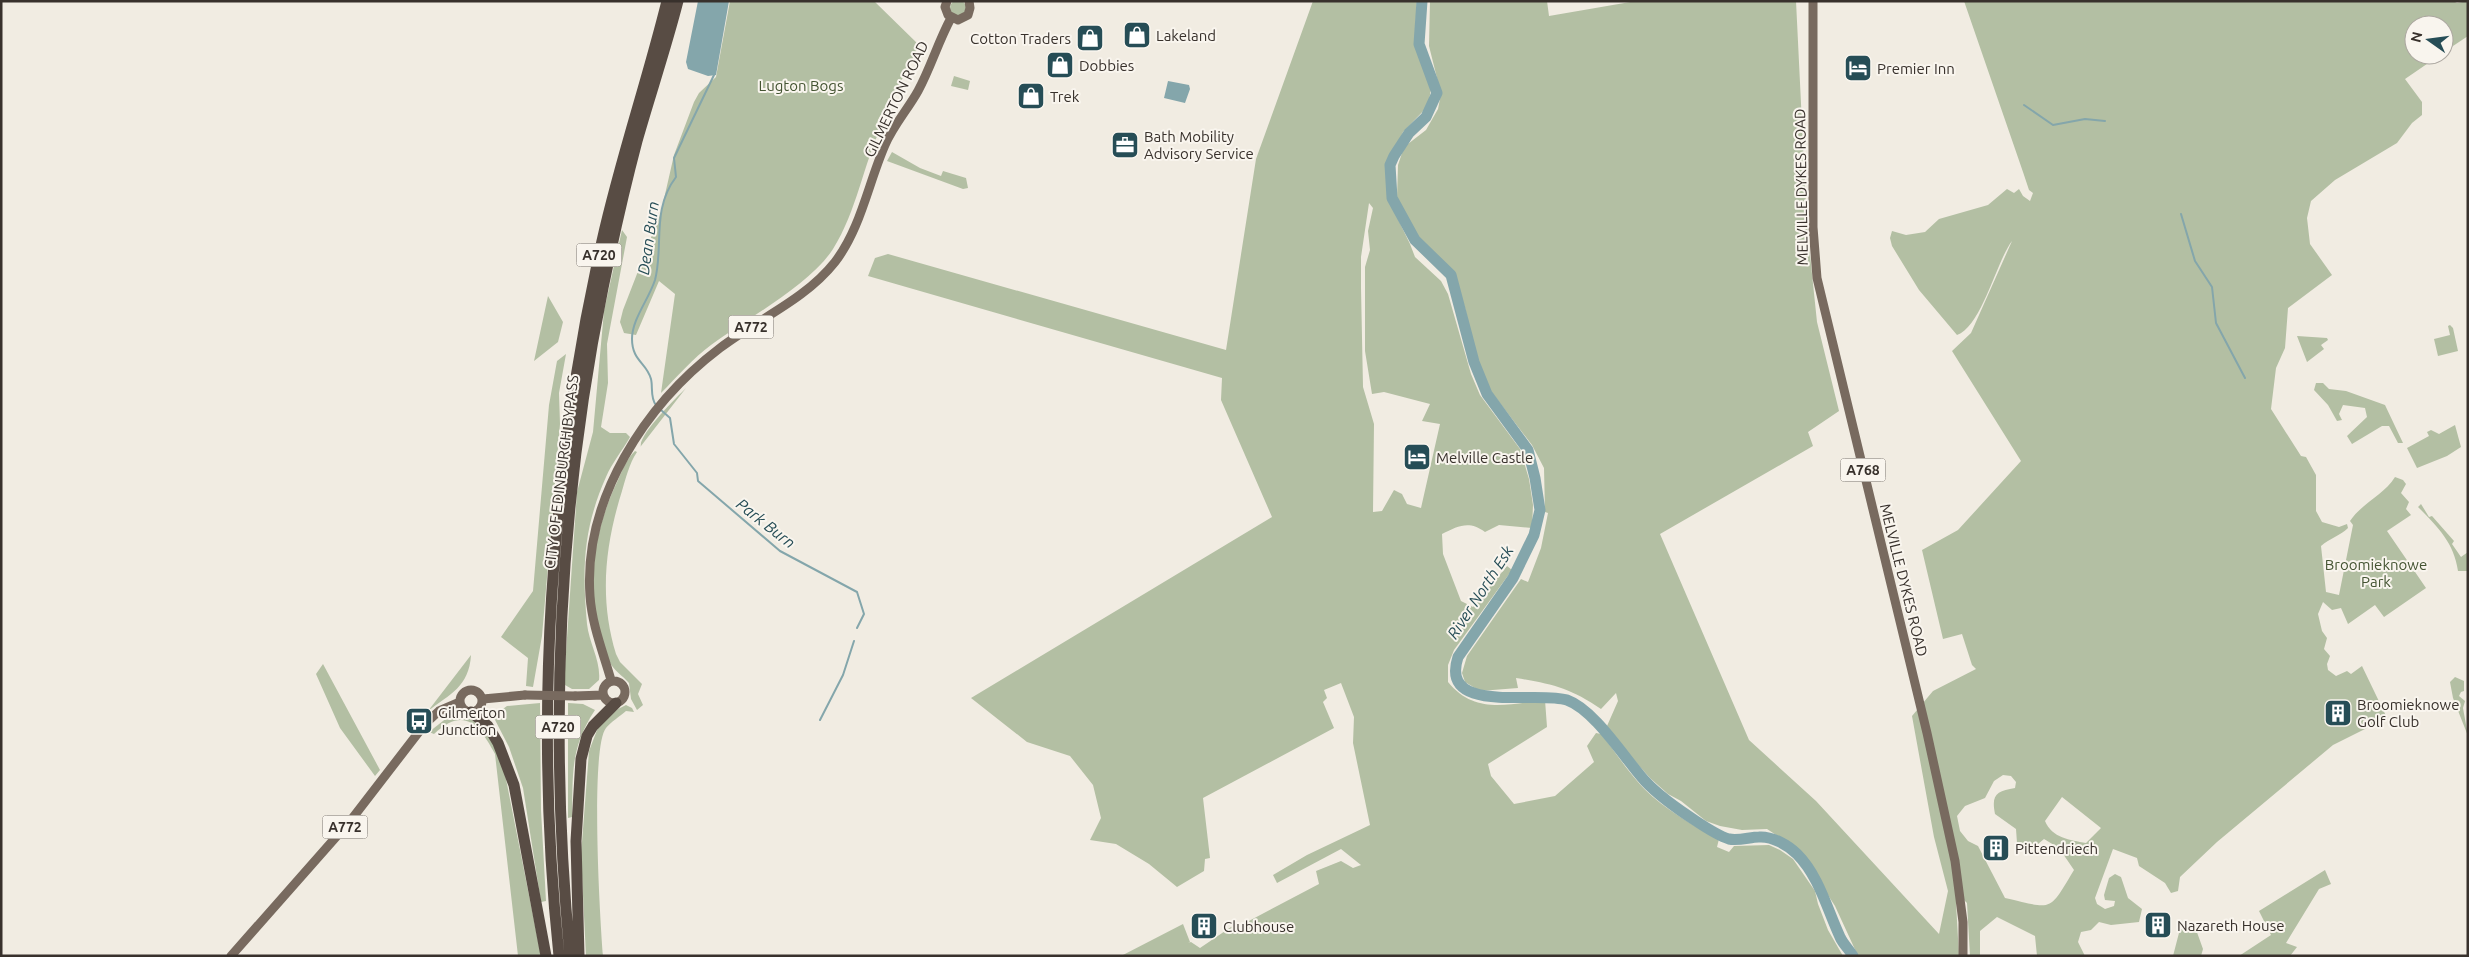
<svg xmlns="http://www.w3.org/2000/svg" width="2469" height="957" font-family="Ubuntu,sans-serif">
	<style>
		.green { fill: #b3bfa3; fill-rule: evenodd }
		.water { fill: #84a6ab }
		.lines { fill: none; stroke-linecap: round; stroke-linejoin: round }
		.stream { stroke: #84a6ab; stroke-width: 2 }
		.river { stroke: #84a6ab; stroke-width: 11 }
		.primary { stroke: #786a5f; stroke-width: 9 }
		.highway { stroke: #584c44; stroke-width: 11 }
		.primary-bridge { stroke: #786a5f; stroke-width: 9 }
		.labels { text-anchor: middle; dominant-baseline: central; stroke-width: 4; stroke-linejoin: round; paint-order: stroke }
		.shield { fill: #f9f5ee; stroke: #726c66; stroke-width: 1 }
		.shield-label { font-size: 14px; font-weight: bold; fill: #38312c }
		.poi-label { font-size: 15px; fill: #38312c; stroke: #f9f5ee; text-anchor: start }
		.park-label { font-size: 15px; fill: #445432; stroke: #f9f5ee }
		.street-label { font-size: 15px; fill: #38312c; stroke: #f9f5ee }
		.water-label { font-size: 16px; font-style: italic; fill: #264d56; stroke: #f9f5ee }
	</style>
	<rect width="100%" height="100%" fill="#f1ece2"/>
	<path class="green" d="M950 8a8 8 0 1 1 16 0a8 8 0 1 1-16 0Z
		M 730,1 L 874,1 L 919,45 L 908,69 L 878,120 L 882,125 C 863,165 857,211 833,249 C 810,285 746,319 711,345 C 693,358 677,377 661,393 L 675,294 L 659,281 L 636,335 L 624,333 L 620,322 L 623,310 L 661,212 L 674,155 L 694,102 L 699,93 L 716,77 Z
		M 1313,1 L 1417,1 L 1415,33 L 1419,53 L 1432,83 L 1428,106 L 1403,132 L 1388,165 L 1390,203 L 1410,244 L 1415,257 L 1441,281 L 1448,294 L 1471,374 L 1480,395 L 1520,449 L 1529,479 L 1533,505 L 1532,528 L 1499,525 L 1485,532 C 1469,520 1458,526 1442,534 L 1443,554 L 1461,601 L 1473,607 L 1507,566 L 1512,570 L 1454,650 L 1448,665 L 1448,682 C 1475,715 1508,704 1545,700 L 1547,727 L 1488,764 L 1491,776 L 1514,804 L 1555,796 L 1594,762 L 1587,746 L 1596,733 L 1601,734 C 1618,755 1632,779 1653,797 C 1673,814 1696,827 1719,839 L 1717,847 L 1729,852 L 1734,846 L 1769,845 L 1780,850 L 1793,859 L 1815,891 L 1818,904 L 1828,930 L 1843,956 L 1121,956 L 1183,924 L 1190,942 L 1188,943 L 1191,942 L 1200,948 L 1231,927 L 1247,922 L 1319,884 L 1316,871 L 1341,861 L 1353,868 L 1361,865 L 1341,849 L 1277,883 L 1273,875 L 1307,855 L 1370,825 L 1353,743 L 1354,717 L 1341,683 L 1324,690 L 1327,698 L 1323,702 L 1334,728 L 1203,798 L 1210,858 L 1205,859 L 1204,871 L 1177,887 L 1149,864 L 1116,844 L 1090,840 L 1101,818 L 1093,785 L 1070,756 L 1027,742 L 971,698 L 1272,517 L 1221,400 L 1222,378 L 868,276 L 875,258 L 888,254 L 1226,350 L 1256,159 ZM 1369,203 L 1373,208 L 1368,231 L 1370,250 L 1365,267 L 1365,351 L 1372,394 L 1384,392 L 1430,404 L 1422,421 L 1440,424 L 1421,508 L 1407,504 L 1402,494 L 1394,490 L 1382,511 L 1373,512 L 1374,424 L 1363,387 L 1361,288 L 1361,257 Z
		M 1430,1 L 1547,1 L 1549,16 L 1636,1 L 1796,1 L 1807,226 L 1817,322 L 1839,411 L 1808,432 L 1813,446 L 1660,534 L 1749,740 L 1816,801 L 1939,934 L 1948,891 L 1934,837 L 1912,716 L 1933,691 L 1976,669 L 1972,665 L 1962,634 L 1943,639 L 1922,550 L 1958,530 L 2021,461 L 1952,351 L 1971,333 L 2012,241 C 1996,262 1982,326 1957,335 L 1919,290 L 1892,246 L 1890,238 L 1892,231 L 1906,235 L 1925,232 L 1939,219 L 1988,205 L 2007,189 L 2014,193 L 2019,189 L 2023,196 L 2030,201 L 2033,193 L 2029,190 L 2023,172 L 1964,1 L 2453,1 L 2457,3 L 2468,1 L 2468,36 L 2444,52 L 2444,25 L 2414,25 L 2414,55 L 2440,55 L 2405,79 L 2422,102 L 2422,115 L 2412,123 L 2397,143 L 2335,180 L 2311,201 L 2307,218 L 2310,244 L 2332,275 L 2288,308 L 2285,348 L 2276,368 L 2271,409 L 2301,456 L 2306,457 L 2316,475 L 2316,511 L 2322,522 L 2339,527 L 2347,524 L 2348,528 C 2340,536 2330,538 2321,546 L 2326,592 L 2339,595 L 2353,525 L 2350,521 C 2362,503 2384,495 2395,477 L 2403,480 L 2406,484 L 2401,493 L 2409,502 L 2406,509 L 2411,515 L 2387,531 L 2426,588 L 2384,617 L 2375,605 L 2348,624 L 2341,608 L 2332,610 L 2323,602 L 2318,614 L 2322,631 L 2327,638 L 2324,649 L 2330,656 L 2327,664 L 2328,670 L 2336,676 L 2347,671 L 2351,674 L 2362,666 L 2387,718 L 2333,745 L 2217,842 L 2180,877 L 2178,891 L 2171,893 L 2165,883 L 2139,866 L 2137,858 L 2113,849 L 2095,898 L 2097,904 L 2105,909 L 2114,906 L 2115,901 L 2105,900 L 2104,895 L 2109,878 L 2115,874 L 2121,877 L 2128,898 L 2142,909 L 2139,922 L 2111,925 L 2099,922 L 2091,930 L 2081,932 L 2078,942 L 2085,956 L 2037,956 L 2035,936 L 1997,917 L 1980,931 L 1980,956 L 1970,956 L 1967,903 L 1960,896 L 1956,903 L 1959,956 L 1858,956 L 1835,906 L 1799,850 L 1767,829 L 1742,830 L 1720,826 L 1706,821 L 1681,801 L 1668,794 L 1650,778 L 1626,751 L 1607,726 L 1618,701 L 1616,693 L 1601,709 C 1570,688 1552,684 1516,678 L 1518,688 L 1480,691 L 1465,682 L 1462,673 L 1467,656 L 1521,579 L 1528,582 L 1541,548 L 1548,513 L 1545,512 L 1544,468 L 1532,445 L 1490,390 L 1478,363 L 1465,308 L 1453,273 L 1417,238 L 1404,217 L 1397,198 L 1398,165 L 1404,147 L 1426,130 L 1438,109 L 1441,94 L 1429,46 ZM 2003,775 L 2011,776 L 2016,782 L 2015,788 C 1997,791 1991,794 1995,814 L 2016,829 L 2017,843 L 2024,851 L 2032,849 L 2044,839 L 2059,848 L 2074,870 C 2048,913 2054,909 2005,898 L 1978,846 L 1968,841 L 1960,831 L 1957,816 L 1965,806 L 1985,798 L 1994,781 ZM 2062,797 L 2101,828 L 2086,843 C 2070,840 2052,838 2045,821 Z
		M 954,76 L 970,81 L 968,90 L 951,86 Z
		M 892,152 L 920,168 L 941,176 L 943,171 L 966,178 L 968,188 L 963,189 L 887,161 Z
		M 622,230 L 627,237 L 607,344 L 608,383 L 601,427 L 610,433 L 626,433 L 630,437 C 622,451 612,463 606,477 C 583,529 582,568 587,624 C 589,643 601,661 599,680 L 589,689 L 572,689 L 565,685 L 565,667 L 577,492 L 593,432 L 604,311 Z
		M 548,296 L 563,322 L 558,342 L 534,361 Z
		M 2450,325 L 2453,328 L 2458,351 L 2438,356 L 2434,339 L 2450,335 L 2448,326 Z
		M 2297,336 L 2327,338 L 2328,340 L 2321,345 L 2324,349 L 2307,362 Z
		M 566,354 L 559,393 L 560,424 L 542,636 L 533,687 L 526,686 L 528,658 L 501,637 L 533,591 L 549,405 L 557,361 Z
		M 2316,383 L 2323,383 L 2329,389 L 2346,391 L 2385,405 L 2403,443 L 2398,443 L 2389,426 L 2382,426 L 2352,444 L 2347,436 L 2367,417 L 2365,408 L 2343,405 L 2339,414 L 2342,420 L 2337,421 L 2328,405 L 2314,390 Z
		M 686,388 L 641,446 L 641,447 C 637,436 677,397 686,388 Z
		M 2455,425 L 2461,447 L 2447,456 L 2417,468 L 2407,448 L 2429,436 L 2427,432 L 2431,430 L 2439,434 Z
		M 635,451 L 637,452 C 629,464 626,478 622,491 C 605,545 599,599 616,654 L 620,662 L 642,684 L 638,694 L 643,705 L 637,710 L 631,699 L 629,683 C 622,675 614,671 609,661 C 582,604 591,535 618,480 C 622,471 627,458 635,451 Z
		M 2421,504 L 2429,517 L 2432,516 L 2454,541 L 2452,544 L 2461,557 L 2468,552 L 2468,571 L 2458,571 C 2454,543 2438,527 2419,508 L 2418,507 Z
		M 471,655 C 469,687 450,694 428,711 Z
		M 323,664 L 380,770 L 375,776 L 340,728 L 316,674 Z
		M 2455,677 L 2464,681 L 2464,691 L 2461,692 L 2459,696 L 2465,701 L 2463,708 L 2468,736 L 2453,698 L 2450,682 Z
		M 540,703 L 541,810 L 546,901 L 541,902 L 523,788 L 509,747 L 493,716 L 507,706 Z
		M 568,703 L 583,704 L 595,710 C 570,748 573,773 572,817 L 568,818 Z
		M 626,705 L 632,708 L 634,712 L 626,711 C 620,716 611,722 606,728 C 590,748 600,921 603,956 L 586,956 L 581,855 L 589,751 L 599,725 L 618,709 Z
		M 464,716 C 487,725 493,743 503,764 L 541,956 L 518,956 L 495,754 C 479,724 464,706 434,734 L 429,732 L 448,717 Z
		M 2325,870 L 2331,884 L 2319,889 L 2286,943 L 2297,947 L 2290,956 L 2239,956 L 2271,935 L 2259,911 Z
		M 2194,924 L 2203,949 L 2201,956 L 2173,956 L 2180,929 Z"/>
	<path class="water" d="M 698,1 L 729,1 L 716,75 L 708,76 L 688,69 L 686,62 Z
		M 1168,81 L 1189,85 L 1190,89 L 1185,103 L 1164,98 Z"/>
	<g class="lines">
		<path class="stream" d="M 2024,105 L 2053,125 L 2085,119 L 2105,121
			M 2181,214 L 2195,261 L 2212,287 L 2216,323 L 2245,378
			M 656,405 C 650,398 653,387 651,379 C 647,363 632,361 632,339 C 632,319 649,299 655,280 C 664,246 651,210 676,177 L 674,158 L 714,75
			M 661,410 L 670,418 L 674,444 L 697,473 L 698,481 L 780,551 L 857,592 L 864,614 L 857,628
			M 820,720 L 843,675 L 854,641"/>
		<path class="river" d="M 1422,1 L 1419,44 L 1437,93 L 1426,117 L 1409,133 L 1394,156 L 1390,165 L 1392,198 L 1415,240 L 1451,275 L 1474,362 L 1487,394 L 1528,450 L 1535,478 L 1540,510 L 1534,535 L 1513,578 L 1458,657 C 1439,716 1538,690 1567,700 C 1595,710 1625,759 1645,781 C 1659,796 1679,810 1696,821 C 1705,827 1719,836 1729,839 C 1739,841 1750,837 1759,837 C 1772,836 1788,845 1797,854 C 1819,876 1827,909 1840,937 C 1843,944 1849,949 1853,956"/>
		<path class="primary" d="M 947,1 L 945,7 L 948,15 L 958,20 L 968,15 L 970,8 L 969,1
			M 1813,1 L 1813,227 L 1817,278 L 1927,733 L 1955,861 L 1963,922 L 1963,956
			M 611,680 C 603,652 592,625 590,596 C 583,499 646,404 720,348 C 758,319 805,300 835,262 C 861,228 868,184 885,145 C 893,126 908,109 918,91 C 931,67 938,42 951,18
			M603 692a11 11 0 1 1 22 0a11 11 0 1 1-22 0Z
			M460 701a11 11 0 1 1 22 0a11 11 0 1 1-22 0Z
			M 575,696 L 603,695
			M 483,699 L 525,695
			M 231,956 L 351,820 L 425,724 L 439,711 L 460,702"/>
		<path class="highway" d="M 471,712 L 488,726 L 498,743 L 514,785 L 546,956
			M 559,956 C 534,718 550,474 602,241 C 620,160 647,82 667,1
			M 570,956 C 549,733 558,508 603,288 C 613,239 624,190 637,141 C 650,95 666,48 678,1
			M 579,956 L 576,841 L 581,759 L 587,736 L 593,726 L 616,703"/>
		<path class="primary-bridge" d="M 525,695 L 575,696"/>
	</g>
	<defs>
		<g id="shop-square" transform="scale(1.4375)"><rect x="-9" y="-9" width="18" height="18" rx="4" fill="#264d56" stroke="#f9f5ee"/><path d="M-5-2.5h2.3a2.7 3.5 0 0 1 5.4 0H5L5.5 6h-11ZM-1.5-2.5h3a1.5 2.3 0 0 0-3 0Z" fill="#fff"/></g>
		<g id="hotel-square" transform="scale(1.4375)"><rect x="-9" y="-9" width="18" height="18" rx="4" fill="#264d56" stroke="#f9f5ee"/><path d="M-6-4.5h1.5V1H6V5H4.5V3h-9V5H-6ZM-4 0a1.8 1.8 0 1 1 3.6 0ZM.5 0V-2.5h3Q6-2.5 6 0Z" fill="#fff"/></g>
		<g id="office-square" transform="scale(1.4375)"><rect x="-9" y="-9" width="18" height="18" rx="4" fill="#264d56" stroke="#f9f5ee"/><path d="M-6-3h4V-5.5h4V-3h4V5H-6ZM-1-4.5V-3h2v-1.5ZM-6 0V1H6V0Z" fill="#fff"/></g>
		<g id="building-square" transform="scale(1.4375)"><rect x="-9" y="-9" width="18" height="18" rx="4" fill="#264d56" stroke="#f9f5ee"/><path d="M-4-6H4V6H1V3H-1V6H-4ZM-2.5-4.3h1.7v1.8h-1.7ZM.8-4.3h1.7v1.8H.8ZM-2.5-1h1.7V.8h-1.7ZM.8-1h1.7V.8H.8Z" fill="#fff"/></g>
		<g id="bus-square" transform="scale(1.4375)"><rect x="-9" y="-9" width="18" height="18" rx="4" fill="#264d56" stroke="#f9f5ee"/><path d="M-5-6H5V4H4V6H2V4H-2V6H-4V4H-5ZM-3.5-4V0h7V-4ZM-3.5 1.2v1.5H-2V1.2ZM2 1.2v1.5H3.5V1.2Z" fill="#fff"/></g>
	</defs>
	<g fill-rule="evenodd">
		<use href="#shop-square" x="1137" y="35"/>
		<use href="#shop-square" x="1090" y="38"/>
		<use href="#shop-square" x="1060" y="65"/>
		<use href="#hotel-square" x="1858" y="68"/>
		<use href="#shop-square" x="1031" y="96"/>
		<use href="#office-square" x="1125" y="145"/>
		<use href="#hotel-square" x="1417" y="457"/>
		<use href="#building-square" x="2338" y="713"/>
		<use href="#bus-square" x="419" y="721"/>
		<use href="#building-square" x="1996" y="848"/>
		<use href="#building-square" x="2158" y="925"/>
		<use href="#building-square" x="1204" y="926"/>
	</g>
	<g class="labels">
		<g class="shield">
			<rect x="576.5" y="243.5" width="45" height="23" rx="4"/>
			<rect x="728.5" y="315.5" width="45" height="23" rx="4"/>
			<rect x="1840.5" y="458.5" width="45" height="23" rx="4"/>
			<rect x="535.5" y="715.5" width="45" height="23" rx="4"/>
			<rect x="322.5" y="815.5" width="45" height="23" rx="4"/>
		</g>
		<g class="shield-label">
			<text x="599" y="255">A720</text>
			<text x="751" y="327">A772</text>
			<text x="1863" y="470">A768</text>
			<text x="558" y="727">A720</text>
			<text x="345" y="827">A772</text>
		</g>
		<g class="poi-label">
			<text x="1156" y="35">Lakeland</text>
			<text x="1071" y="38" text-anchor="end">Cotton Traders</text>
			<text x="1079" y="65">Dobbies</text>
			<text x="1877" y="68">Premier Inn</text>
			<text x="1050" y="96">Trek</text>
			<text x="1144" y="136">Bath Mobility<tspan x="1144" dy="17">Advisory Service</tspan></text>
			<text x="1436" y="457">Melville Castle</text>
			<text x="2357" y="704">Broomieknowe<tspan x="2357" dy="17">Golf Club</tspan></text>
			<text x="438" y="712">Gilmerton<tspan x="438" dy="17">Junction</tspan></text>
			<text x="2015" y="848">Pittendriech</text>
			<text x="2177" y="925">Nazareth House</text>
			<text x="1223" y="926">Clubhouse</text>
		</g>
		<g class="park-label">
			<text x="801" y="85">Lugton Bogs</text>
			<text x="2376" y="564">Broomieknowe<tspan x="2376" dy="17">Park</tspan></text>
		</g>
		<g class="street-label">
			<text transform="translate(896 99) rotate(-64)">GILMERTON ROAD</text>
			<text transform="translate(1801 187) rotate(-91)">MELVILLE DYKES ROAD</text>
			<text transform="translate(561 472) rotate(-83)">CITY OF EDINBURGH BYPASS</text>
			<text transform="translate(1904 580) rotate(76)">MELVILLE DYKES ROAD</text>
		</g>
		<g class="water-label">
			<text transform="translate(648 238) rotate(-82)">Dean Burn</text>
			<text transform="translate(766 523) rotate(38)">Park Burn</text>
			<text transform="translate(1480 592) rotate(-57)">River North Esk</text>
		</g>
	</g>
	<rect width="2469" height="957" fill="none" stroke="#38312c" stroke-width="5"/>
	<g transform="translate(2429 40) rotate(284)"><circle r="24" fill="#f9f5ee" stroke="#aca7a0"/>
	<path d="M0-4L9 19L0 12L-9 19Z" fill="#264d56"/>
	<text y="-8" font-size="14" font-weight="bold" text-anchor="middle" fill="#38312c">N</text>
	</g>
</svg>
